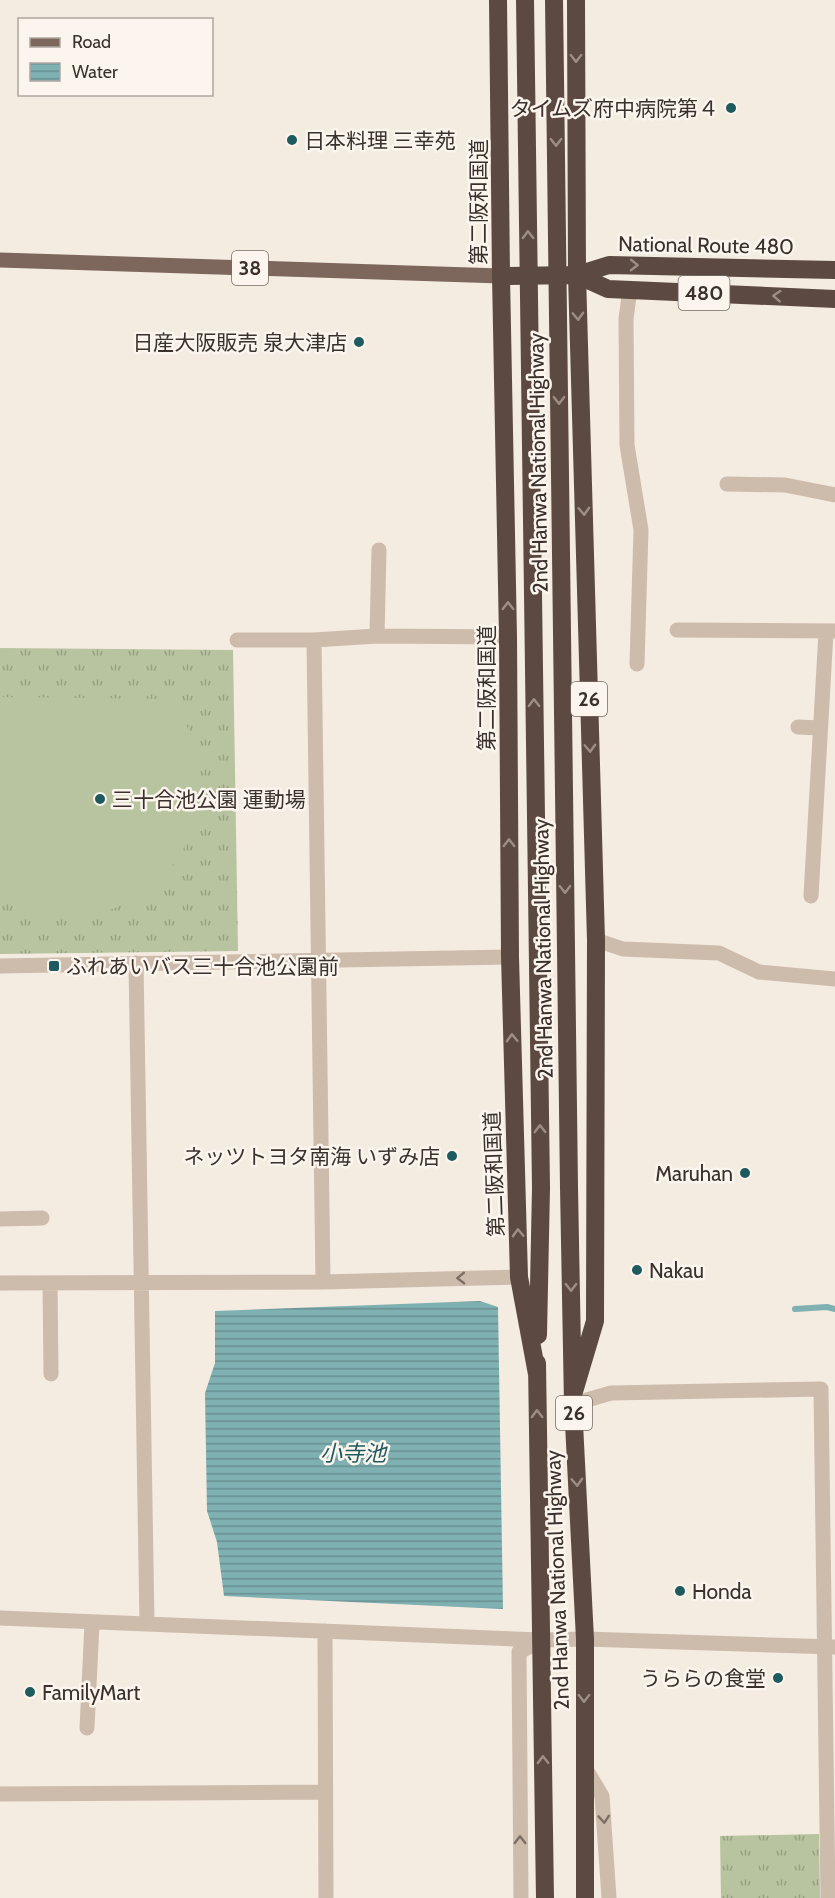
<svg xmlns="http://www.w3.org/2000/svg" width="835" height="1898" font-family="Cabin,'Noto Sans JP',sans-serif">
	<style>
		.grass { fill: url(#grass-tufts) }
		.garden { fill: #b8c4a0 }
		.water { fill: url(#water-rules) }
		.lines { fill: none; stroke-linecap: round; stroke-linejoin: round }
		.stream { stroke: #7fb0b2; stroke-width: 6 }
		.minor { stroke: #cdbbac; stroke-width: 15 }
		.major { stroke: #7d675c; stroke-width: 15 }
		.highway { stroke: #5c4a42; stroke-width: 18 }
		.highway-bridge { stroke: #5c4a42; stroke-width: 18 }
		.oneway { stroke: #9c8e87 }
		.oneway2 { stroke: #7d6f65 }
		.poi-dot { fill: #1f5a5e; stroke: #fbf5ee; stroke-width: 2 }
		.labels { text-anchor: middle; dominant-baseline: central; stroke-width: 5; stroke-linejoin: round; paint-order: stroke }
		.shield { fill: #fbf5ee; stroke: #756b66; stroke-width: 1.5 }
		.shield-label { font-size: 20px; font-weight: bold; fill: #3b302b }
		.poi-label { font-size: 21px; fill: #3b302b; stroke: #fbf5ee; text-anchor: start }
		.street-label { font-size: 21px; fill: #3b302b; stroke: #fbf5ee }
		.water-label { font-size: 22px; font-style: italic; fill: #1f5a5e; stroke: #fbf5ee }
	</style>
	<defs>
		<pattern id="grass-tufts" width="24" height="20" patternUnits="userSpaceOnUse" patternTransform="scale(1.5)"><rect width="24" height="20" fill="#b8c4a0"/><path d="M3 7l-1-3M5 7V3M7 7l1-3M15 17l-1-3M17 17v-4M19 17l1-3" fill="none" stroke="#97a083"/></pattern>
		<pattern id="water-rules" width="6" height="5" patternUnits="userSpaceOnUse" patternTransform="scale(1.5)"><rect width="6" height="5" fill="#7fb0b2"/><path d="M0 2.5h6" fill="none" stroke="#699091"/></pattern>
	</defs>
	<rect width="100%" height="100%" fill="#f4ebe1"/>
	<path class="grass" d="M 0,648 L 233,650 L 238,951 L 0,954 Z
		M 819,1834 L 820,1898 L 721,1898 L 720,1836 Z"/>
	<path class="garden" d="M 2,697 L 170,699 C 184,719 197,740 200,765 C 213,876 97,955 0,897 L 0,699 Z"/>
	<path class="water" d="M 480,1301 L 498,1307 L 503,1609 L 224,1596 L 217,1542 L 207,1511 L 205,1393 L 215,1363 L 215,1311 Z"/>
	<g class="lines">
		<path class="stream" d="M 795,1309 L 827,1307 L 835,1309"/>
		<path class="minor" d="M 630,289 L 626,319 L 627,445 L 641,530 L 637,664
			M 727,484 L 785,485 L 835,495
			M 677,630 L 835,631
			M 377,636 L 379,550
			M 237,640 L 314,640 L 377,636 L 508,637
			M 314,640 L 323,1282
			M 798,727 L 820,728
			M 811,896 L 826,632
			M 596,940 L 623,949 L 719,953 L 759,972 L 835,979
			M 136,963 L 147,1624
			M 0,966 L 510,957
			M 0,1219 L 42,1218
			M 0,1283 L 323,1282 L 519,1277
			M 50,1283 L 51,1374
			M 573,1404 L 611,1393 L 821,1389 L 828,1898
			M 0,1618 L 541,1640 L 585,1639 L 835,1647
			M 325,1631 L 326,1898
			M 87,1728 L 92,1623
			M 584,1766 L 602,1796 L 609,1898
			M 0,1794 L 325,1792
			M 521,1898 L 519,1652 L 540,1641"/>
		<path class="major" d="M 0,260 L 501,276"/>
		<path class="highway" d="M 498,0 L 501,276 L 508,637 L 510,957 L 519,1277 L 537,1374
			M 577,275 L 608,289 L 835,299
			M 501,276 L 577,275 L 609,265 L 835,270
			M 569,1187 L 573,1404 L 585,1639 L 585,1898
			M 538,1335 L 541,1188
			M 537,1363 L 545,1898
			M 573,1395 L 595,1321 L 596,940 L 577,275 L 576,0"/>
		<path class="highway-bridge" d="M 525,0 L 541,1188
			M 554,0 L 569,1187"/>
	</g>
	<defs><path id="oneway-chevron" d="M-2-3.5L2.5 0L-2 3.5" fill="none" stroke-width="1.6" stroke-linecap="round" stroke-linejoin="round" transform="scale(1.5)"/></defs>
	<g class="oneway">
		<use href="#oneway-chevron" transform="translate(576 58) rotate(90)"/>
		<use href="#oneway-chevron" transform="translate(556 142) rotate(89)"/>
		<use href="#oneway-chevron" transform="translate(528 235) rotate(-91)"/>
		<use href="#oneway-chevron" transform="translate(634 265) rotate(1)"/>
		<use href="#oneway-chevron" transform="translate(777 296) rotate(-177)"/>
		<use href="#oneway-chevron" transform="translate(578 316) rotate(88)"/>
		<use href="#oneway-chevron" transform="translate(559 400) rotate(89)"/>
		<use href="#oneway-chevron" transform="translate(584 511) rotate(88)"/>
		<use href="#oneway-chevron" transform="translate(508 606) rotate(-91)"/>
		<use href="#oneway-chevron" transform="translate(534 703) rotate(-91)"/>
		<use href="#oneway-chevron" transform="translate(590 748) rotate(88)"/>
		<use href="#oneway-chevron" transform="translate(509 843) rotate(-90)"/>
		<use href="#oneway-chevron" transform="translate(565 889) rotate(89)"/>
		<use href="#oneway-chevron" transform="translate(512 1038) rotate(-92)"/>
		<use href="#oneway-chevron" transform="translate(540 1129) rotate(-91)"/>
		<use href="#oneway-chevron" transform="translate(518 1233) rotate(-92)"/>
		<use href="#oneway-chevron" transform="translate(571 1287) rotate(89)"/>
		<use href="#oneway-chevron" transform="translate(537 1414) rotate(-91)"/>
		<use href="#oneway-chevron" transform="translate(577 1482) rotate(87)"/>
		<use href="#oneway-chevron" transform="translate(584 1698) rotate(90)"/>
		<use href="#oneway-chevron" transform="translate(543 1760) rotate(-91)"/>
	</g>
	<g class="oneway2">
		<use href="#oneway-chevron" transform="translate(461 1278) rotate(179)"/>
		<use href="#oneway-chevron" transform="translate(604 1819) rotate(86)"/>
		<use href="#oneway-chevron" transform="translate(520 1840) rotate(-90)"/>
	</g>
	<g class="poi-dot">
		<circle cx="731" cy="108" r="6"/>
		<circle cx="292" cy="140" r="6"/>
		<circle cx="359" cy="342" r="6"/>
		<circle cx="100" cy="799" r="6"/>
		<rect x="48" y="960" width="12" height="12" rx="3"/>
		<circle cx="452" cy="1156" r="6"/>
		<circle cx="745" cy="1173" r="6"/>
		<circle cx="637" cy="1270" r="6"/>
		<circle cx="680" cy="1591" r="6"/>
		<circle cx="778" cy="1678" r="6"/>
		<circle cx="30" cy="1692" r="6"/>
	</g>
	<g class="labels">
		<g class="shield">
			<rect x="232" y="251" width="36" height="34" rx="4.5"/>
			<rect x="678.5" y="276" width="51" height="34" rx="4.5"/>
			<rect x="571" y="682" width="36" height="34" rx="4.5"/>
			<rect x="556" y="1396" width="36" height="34" rx="4.5"/>
		</g>
		<g class="shield-label">
			<text x="250" y="268">38</text>
			<text x="704" y="293">480</text>
			<text x="589" y="699">26</text>
			<text x="574" y="1413">26</text>
		</g>
		<g class="poi-label">
			<text x="719" y="108" text-anchor="end">タイムズ府中病院第４</text>
			<text x="304" y="140">日本料理 三幸苑</text>
			<text x="347" y="342" text-anchor="end">日産大阪販売 泉大津店</text>
			<text x="112" y="799">三十合池公園 運動場</text>
			<text x="66" y="966">ふれあいバス三十合池公園前</text>
			<text x="440" y="1156" text-anchor="end">ネッツトヨタ南海 いずみ店</text>
			<text x="733" y="1173" text-anchor="end">Maruhan</text>
			<text x="649" y="1270">Nakau</text>
			<text x="692" y="1591">Honda</text>
			<text x="766" y="1678" text-anchor="end">うららの食堂</text>
			<text x="42" y="1692">FamilyMart</text>
		</g>
		<g class="street-label">
			<text transform="translate(478 202) rotate(-90)">第二阪和国道</text>
			<text transform="translate(706 245) rotate(1)">National Route 480</text>
			<text transform="translate(538 463) rotate(-91)">2nd Hanwa National Highway</text>
			<text transform="translate(486 688) rotate(-90)">第二阪和国道</text>
			<text transform="translate(543 949) rotate(-91)">2nd Hanwa National Highway</text>
			<text transform="translate(494 1174) rotate(-92)">第二阪和国道</text>
			<text transform="translate(557 1580) rotate(-92)">2nd Hanwa National Highway</text>
		</g>
		<g class="water-label">
			<text x="353" y="1453">小寺池</text>
		</g>
	</g>
	<rect x="18" y="18" width="195" height="78" fill="#fbf5ee" stroke="#aea6a0" stroke-width="1.5"/>
	<rect x="30" y="38" width="30" height="9" fill="#7d675c" stroke="#aea6a0" stroke-width="1.5"/>
	<text x="72" y="48" font-size="18" fill="#3b302b">Road</text>
	<rect x="30" y="63" width="30" height="18" fill="url(#water-rules)" stroke="#aea6a0" stroke-width="1.5"/>
	<text x="72" y="78" font-size="18" fill="#3b302b">Water</text>
</svg>
